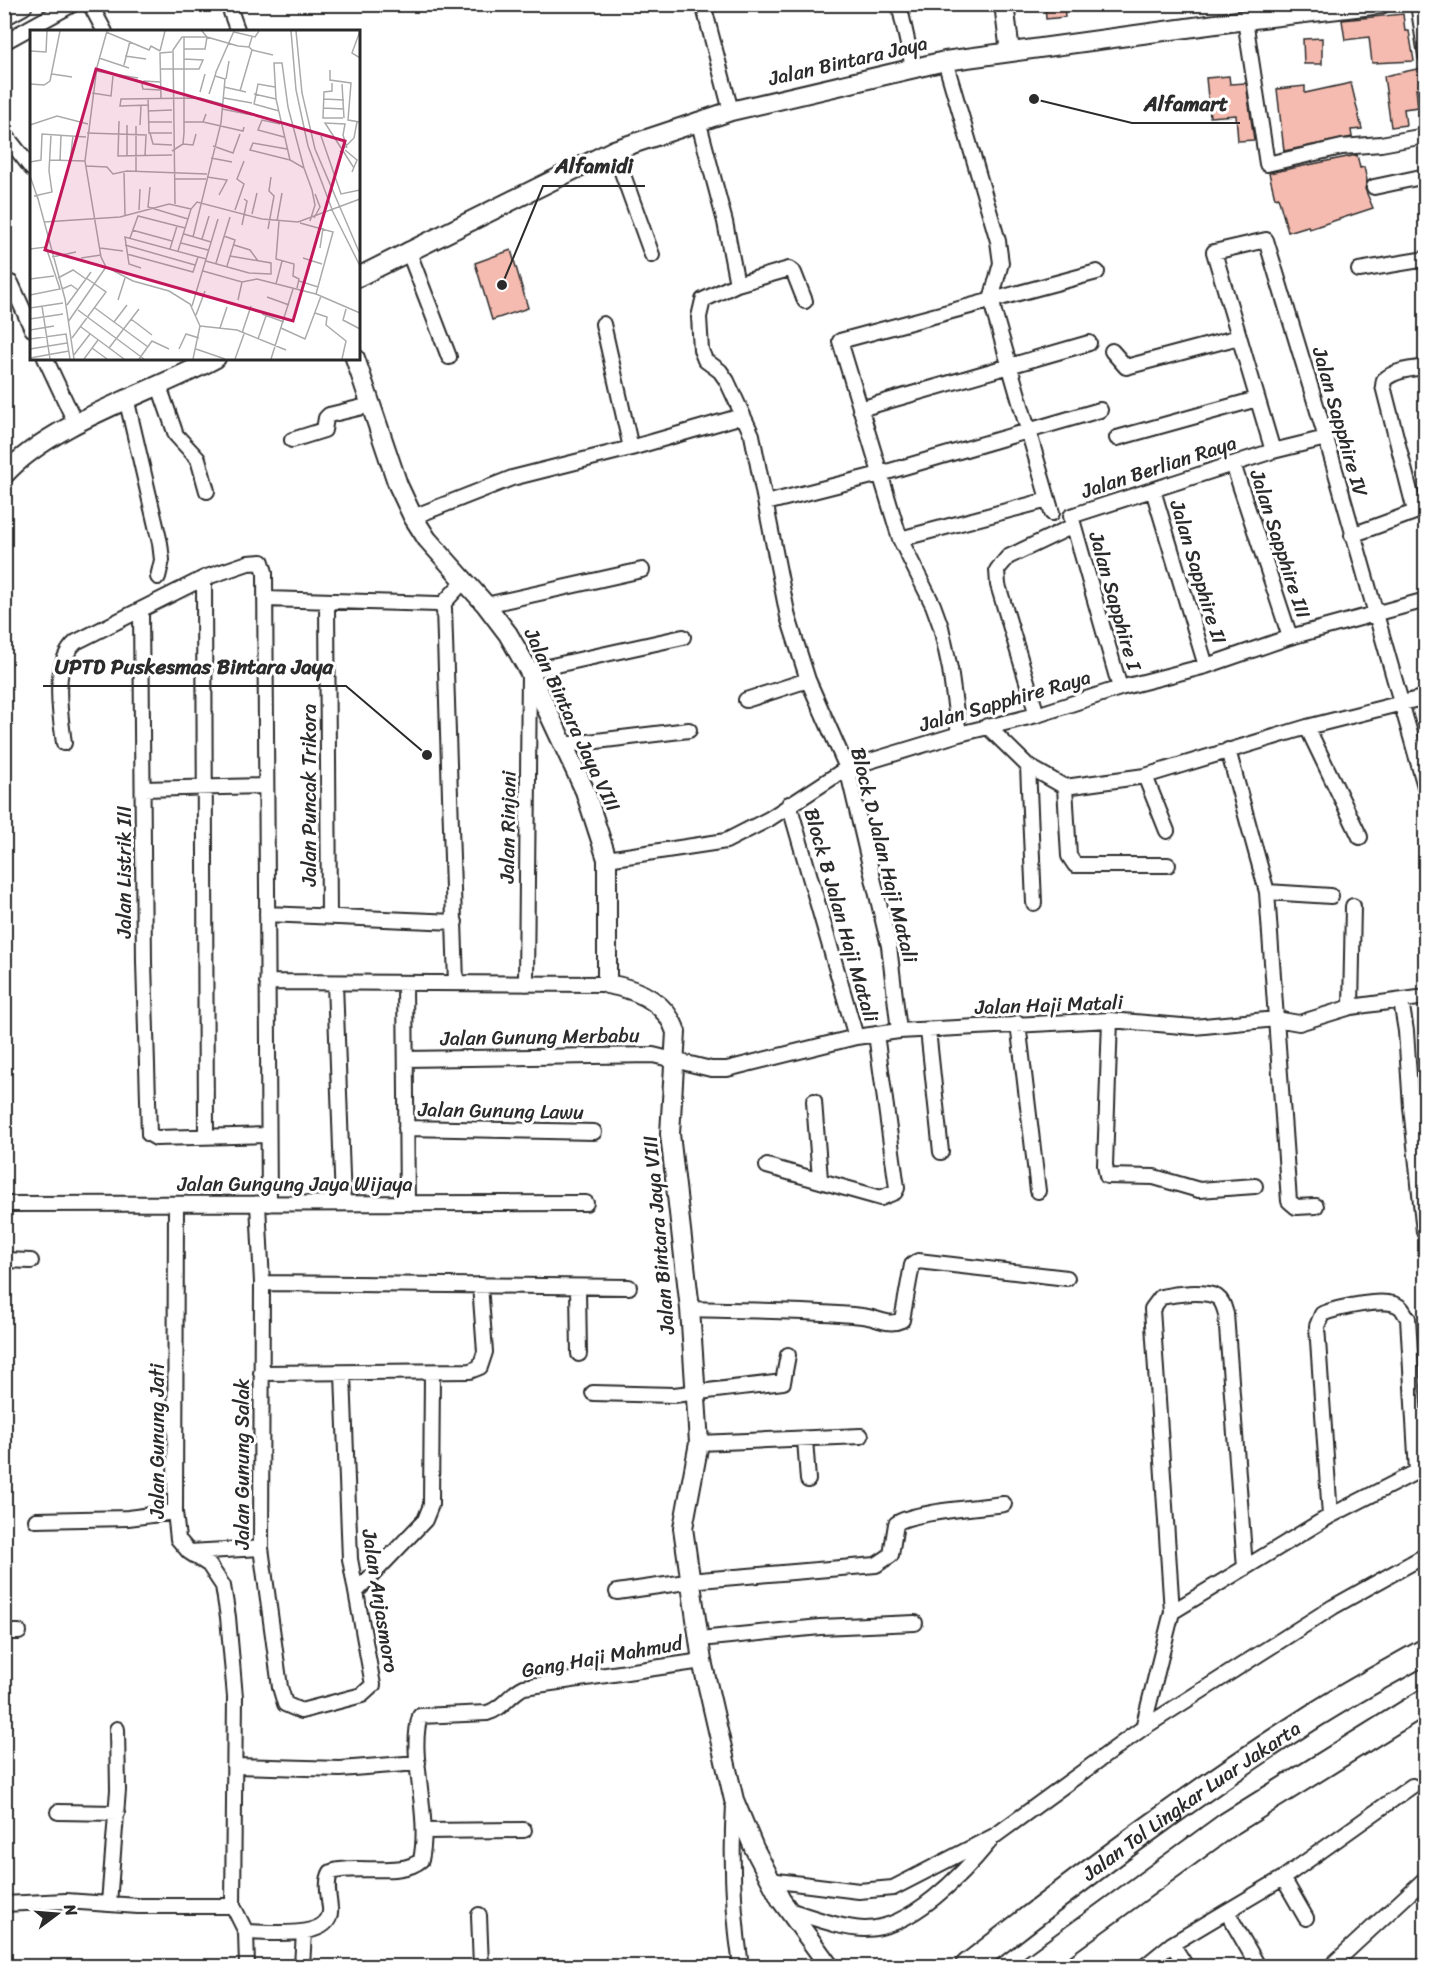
<svg xmlns="http://www.w3.org/2000/svg" width="1430" height="1971" font-family="Sriracha,sans-serif">
	<style>
		.building { fill: #f5bbb0; stroke: #2b2b2b; stroke-width: 1.5 }
		.lines { fill: none; stroke-linecap: round; stroke-linejoin: round }
		.street-casing { stroke: #2b2b2b; stroke-width: 18 }
		.secondary-casing { stroke: #2b2b2b; stroke-width: 22 }
		.highway-casing { stroke: #2b2b2b; stroke-width: 28 }
		.street { stroke: #fff; stroke-width: 14 }
		.secondary { stroke: #fff; stroke-width: 18 }
		.highway { stroke: #fff; stroke-width: 24 }
		.labels { text-anchor: middle; dominant-baseline: central; stroke-width: 6; stroke-linejoin: round; paint-order: stroke }
		.street-label { font-size: 20px; fill: #2b2b2b; stroke: #fff }
		.inset-road { fill: none; stroke: #aaa; stroke-width: 1.5 }
		.view { fill: #c2185b; fill-opacity: 0.15; stroke: #c2185b; stroke-width: 3 }
		.inset-edge { fill: none; stroke: #2b2b2b; stroke-width: 3 }
		.leader { fill: none; stroke: #2b2b2b; stroke-width: 2 }
		.callout-dot { fill: #2b2b2b; stroke: #fff; stroke-width: 2 }
		.callout-label { font-size: 21px; text-anchor: middle; font-weight: bold; fill: #2b2b2b; stroke: #fff; stroke-width: 6; stroke-linejoin: round; paint-order: stroke }
	</style>
	<rect width="100%" height="100%" fill="#fff"/>
	<filter id="ink" filterUnits="userSpaceOnUse"><feTurbulence type="fractalNoise" baseFrequency=".0167" numOctaves="2"/><feDisplacementMap in="SourceGraphic" scale="12" xChannelSelector="R" yChannelSelector="G"/><feConvolveMatrix kernelMatrix="1 2 1 2 8 2 1 2 1" color-interpolation-filters="sRGB"/></filter>
	<g filter="url(#ink)">
		<path class="building" d="M 1045,4 L 1064,4 L 1065,17 L 1046,19 Z
			M 1403,14 L 1405,31 L 1409,31 L 1414,61 L 1372,63 L 1369,37 L 1345,40 L 1342,20 Z
			M 1322,38 L 1322,64 L 1304,64 L 1303,39 Z
			M 1422,68 L 1425,88 L 1416,89 L 1418,107 L 1404,109 L 1406,125 L 1391,127 L 1384,76 Z
			M 1229,76 L 1230,84 L 1246,83 L 1254,140 L 1238,141 L 1236,115 L 1210,117 L 1206,78 Z
			M 1351,83 L 1362,129 L 1351,130 L 1352,137 L 1284,151 L 1277,89 L 1305,86 L 1305,93 Z
			M 1357,155 L 1360,168 L 1364,167 L 1367,180 L 1365,189 L 1373,208 L 1309,229 L 1308,226 L 1288,232 L 1278,197 L 1275,198 L 1269,173 Z
			M 511,250 L 528,308 L 492,320 L 475,263 Z"/>
		<g class="lines">
			<g class="street-casing">
				<path id="street" d="M 90,4 L 105,32
					M 228,4 L 238,32
					M 703,4 L 731,111
					M 899,4 L 913,67
					M 1418,4 L 1426,56
					M 4,18 L 24,7 L 23,4
					M 1245,20 L 1267,164 L 1342,147 L 1381,144 L 1419,137
					M 4,42 L 73,4
					M 945,61 L 998,241 L 1001,263 L 992,296 L 994,312 L 1052,513
					M 698,120 L 725,222 L 737,284 L 703,300 L 699,317 L 701,350 L 705,360 L 720,371 L 727,381 L 752,435 L 788,617 L 808,680 L 847,768 L 889,946 L 899,1031
					M 4,133 L 32,169
					M 614,150 L 652,255
					M 1374,187 L 1426,176
					M 408,250 L 449,357
					M 1359,270 L 1426,259
					M 11,283 L 32,329
					M 737,284 L 789,269 L 794,273 L 805,301
					M 603,324 L 631,448
					M 1112,351 L 1126,367 L 1239,337
					M 45,358 L 76,424
					M 159,386 L 176,435 L 198,459 L 207,491
					M 127,402 L 160,543 L 162,560 L 158,577
					M 860,409 L 1089,343
					M 1117,438 L 1257,399
					M 292,440 L 324,430 L 326,418 L 329,415 L 371,405
					M 1273,451 L 1214,252 L 1266,240 L 1326,438 L 1426,790
					M 1233,464 L 1290,637
					M 1153,490 L 1206,666
					M 766,503 L 880,474 L 1100,410
					M 1415,511 L 1383,386 L 1384,380 C 1395,370 1411,369 1426,367
					M 413,517 L 512,478 L 631,448 L 742,416
					M 1352,535 L 1426,508
					M 900,539 L 1048,500
					M 204,578 L 206,1135
					M 265,599 L 438,604 L 444,608 L 456,983
					M 327,602 L 329,916
					M 442,605 L 463,582
					M 486,605 L 642,570
					M 141,610 L 144,962 L 149,1134 L 156,1138 L 268,1135
					M 1120,688 L 1071,516 L 1273,451 L 1326,438
					M 746,700 L 808,680
					M 1037,715 L 998,585 L 997,570 L 1008,557 L 1073,526
					M 987,726 L 1028,766 L 1065,787 L 1145,776 L 1307,727 L 1426,697
					M 1307,727 L 1360,837
					M 959,734 L 950,669 L 941,627 L 933,605 L 900,539 L 840,341 L 1097,272
					M 64,743 C 60,713 51,664 76,642 L 204,578 L 248,563 L 262,562 L 265,572 L 269,1204
					M 563,745 L 689,730
					M 1228,750 L 1267,892
					M 1028,766 L 1034,903
					M 1145,776 L 1167,831
					M 1065,787 L 1069,856 L 1075,865 L 1168,865
					M 143,789 L 266,786
					M 789,804 L 856,1037
					M 607,859 L 726,841 L 769,819 L 847,768 L 959,734 L 1037,715 L 1120,688 L 1206,666 L 1290,637 L 1426,600
					M 267,914 L 455,922
					M 267,982 L 607,984
					M 335,983 L 343,1203
					M 405,983 L 407,1203
					M 526,984 L 529,671 L 683,637
					M 1401,1001 L 1406,1031 L 1411,1107 L 1424,1232
					M 1351,1007 L 1353,906
					M 1110,1020 L 1105,1165 L 1107,1176 L 1154,1177 L 1199,1190 L 1255,1186
					M 1018,1023 L 1038,1191
					M 928,1030 L 941,1152
					M 406,1059 L 653,1055 L 711,1069 L 727,1069 L 856,1037 L 899,1031 L 1110,1020 L 1194,1027 L 1276,1019 L 1299,1023 L 1351,1007 L 1426,997
					M 814,1101 L 820,1179
					M 406,1128 L 594,1132
					M 767,1166 L 881,1198 L 895,1192 L 897,1188 L 876,1034
					M 4,1204 L 586,1203
					M 176,1204 L 175,1512 L 178,1539 L 189,1552 L 209,1565 L 223,1586 L 228,1617 L 235,1697 L 233,1906 L 246,1932 L 247,1966
					M 258,1204 L 262,1283 L 261,1548 L 280,1687 L 285,1704 L 301,1711 L 362,1695 L 373,1685 L 350,1559 L 343,1374
					M 1316,1206 L 1296,1207 L 1289,1201 L 1267,892 L 1331,896
					M 4,1260 L 31,1261
					M 262,1283 L 629,1287
					M 578,1288 L 579,1354
					M 690,1309 C 747,1311 805,1310 862,1316 C 877,1317 887,1327 902,1320 L 912,1265 L 918,1261 L 1067,1278
					M 261,1373 L 470,1371 L 480,1367 L 485,1352 L 480,1285
					M 593,1393 L 674,1395 L 783,1382 L 788,1355
					M 805,1439 L 808,1480
					M 699,1443 L 861,1436
					M 1330,1516 L 1317,1326 L 1322,1314 C 1337,1308 1387,1296 1400,1307 C 1403,1309 1405,1315 1408,1318 L 1417,1472
					M 36,1520 L 128,1518 L 175,1512
					M 189,1552 L 261,1548
					M 356,1592 L 425,1520 L 431,1505 L 432,1373
					M 617,1592 L 700,1580 L 876,1565 L 891,1555 L 896,1524 C 908,1512 983,1507 1004,1504
					M 1172,1612 L 1152,1309 L 1161,1297 C 1175,1294 1204,1290 1217,1297 C 1223,1301 1224,1308 1226,1314 L 1245,1568
					M 4,1632 L 19,1632
					M 700,1639 L 820,1627 L 915,1623
					M 1143,1728 L 1333,1607 L 1426,1555
					M 234,1766 L 340,1769 L 418,1763
					M 734,1804 C 731,1858 733,1913 741,1966
					M 58,1812 L 117,1813
					M 424,1831 L 524,1830
					M 1283,1878 L 1306,1918
					M 769,1880 L 859,1891 L 893,1888 L 996,1835 L 1143,1728 L 1172,1612 L 1330,1516 L 1426,1467
					M 109,1903 L 118,1790 L 117,1729
					M 4,1904 L 66,1901 L 138,1906 L 233,1906
					M 788,1910 C 812,1917 839,1928 864,1929 C 910,1930 963,1874 990,1841
					M 1227,1912 L 1258,1966
					M 479,1915 L 481,1966
					M 246,1932 C 267,1932 334,1941 330,1908 C 329,1896 325,1882 331,1872 C 354,1864 403,1877 421,1860 C 431,1814 408,1756 420,1716 L 487,1713 C 503,1709 509,1694 524,1687 L 702,1661
					M 1172,1944 L 1186,1966
					M 302,1966 L 304,1932
					M 1145,1966 L 1172,1944 L 1283,1878 L 1412,1786
					M 1331,1966 L 1426,1878"/>
			</g>
			<g class="secondary-casing">
				<path id="secondary" d="M 1004,4 L 1010,52
					M 358,277 L 614,150 L 731,111 L 945,61 L 1245,20 L 1381,4
					M 355,358 L 398,485 L 413,517 L 427,539 L 486,605 L 508,634 L 529,671 L 585,791 L 607,859 L 607,984 C 637,989 666,1001 676,1032 L 670,1134 L 690,1309 L 699,1443 L 683,1528 L 702,1661 L 734,1800 L 754,1848 L 781,1900 L 829,1966
					M 4,475 C 53,421 152,393 216,358"/>
			</g>
			<g class="highway-casing">
				<g id="highway">
					<path id="s1" d="M 968,1966 C 1080,1878 1194,1792 1315,1715 C 1351,1692 1389,1672 1426,1651"/>
					<path d="M 1034,1966 L 1227,1825 L 1426,1701"/>
				</g>
			</g>
			<use href="#street" class="street"/>
			<use href="#secondary" class="secondary"/>
			<use href="#highway" class="highway"/>
		</g>
	</g>
	<g class="labels">
		<g class="street-label">
			<text transform="translate(848 61) rotate(-13)">Jalan Bintara Jaya</text>
			<text transform="translate(1340 422) rotate(74)">Jalan Sapphire IV</text>
			<text transform="translate(1159 467) rotate(-18)">Jalan Berlian Raya</text>
			<text transform="translate(1280 544) rotate(72)">Jalan Sapphire III</text>
			<text transform="translate(1198 572) rotate(73)">Jalan Sapphire II</text>
			<text transform="translate(1115 601) rotate(74)">Jalan Sapphire I</text>
			<text transform="translate(1005 701) rotate(-16)">Jalan Sapphire Raya</text>
			<text transform="translate(572 720) rotate(65)">Jalan Bintara Jaya VIII</text>
			<text transform="translate(309 795) rotate(-90)">Jalan Puncak Trikora</text>
			<text transform="translate(508 827) rotate(-89)">Jalan Rinjani</text>
			<text transform="translate(884 855) rotate(76)">Block D Jalan Haji Matali</text>
			<text transform="translate(124 872) rotate(-90)">Jalan Listrik III</text>
			<text transform="translate(841 915) rotate(74)">Block B Jalan Haji Matali</text>
			<text transform="translate(1049 1005) rotate(-2)">Jalan Haji Matali</text>
			<text transform="translate(540 1037) rotate(-1)">Jalan Gunung Merbabu</text>
			<text transform="translate(501 1111) rotate(1)">Jalan Gunung Lawu</text>
			<text x="295" y="1184">Jalan Gungung Jaya Wijaya</text>
			<text transform="translate(659 1235) rotate(-95)">Jalan Bintara Jaya VIII</text>
			<text transform="translate(157 1441) rotate(-90)">Jalan Gunung Jati</text>
			<text transform="translate(242 1464) rotate(-90)">Jalan Gunung Salak</text>
			<text transform="translate(380 1601) rotate(81)">Jalan Anjasmoro</text>
			<text transform="translate(602 1657) rotate(-10)">Gang Haji Mahmud</text>
			<text stroke="none"><textPath href="#s1" startOffset="278">Jalan Tol Lingkar Luar Jakarta</textPath></text>
		</g>
	</g>
	<g transform="translate(30 30)">
		<rect width="330" height="330" fill="#fff"/>
		<path class="inset-road" d="M 77,1 L 67,37 L 55,131 L 71,227 L 76,237 L 103,251 L 139,261 L 160,274 L 170,296 L 163,329M 172,1 L 177,7 L 208,16 L 219,17 L 222,7M 261,1 L 266,60 L 278,116 L 303,182 L 330,236M 266,1 L 272,63 L 285,119 L 330,224M 330,1 L 322,23 L 330,28M 76,2 L 119,20 L 121,16 L 130,21M 204,2 L 225,7 L 229,1M 222,20 L 243,25M 0,21 L 16,22 L 17,1M 130,21 L 135,1M 95,26 L 116,29M 69,28 L 99,38M 94,35 L 100,11M 130,39 L 169,39 L 173,30 L 154,29M 300,40 L 300,50 L 321,53 L 318,90 L 330,92M 66,41 L 108,48M 22,44 L 42,47M 196,49 L 199,31M 130,52 L 114,51 L 112,55 L 113,59 L 130,60M 302,53 L 302,61 L 294,62 L 293,88 L 313,88M 0,54 L 14,55 L 20,51 L 30,1M 312,54 L 314,88M 194,57 L 216,62M 245,57 L 228,54 L 224,74 L 249,81M 210,61 L 222,20 L 219,17M 170,62 L 175,44M 62,63 L 81,66 L 83,46M 179,64 L 185,46M 224,64 L 246,69M 118,68 L 119,103 L 142,103M 194,68 L 222,73M 131,69 L 130,23 L 142,22M 294,69 L 314,70M 118,75 L 90,76 L 91,69 L 170,68 L 192,74M 293,78 L 314,79M 192,79 L 222,85M 118,81 L 142,80M 176,84 L 173,92 L 213,101 L 214,97M 89,91 L 88,126 L 142,125M 118,92 L 142,92M 154,92 L 173,92M 250,94 L 232,90 L 228,100 L 254,107M 0,95 L 27,86 L 58,94M 97,95 L 97,126M 110,95 L 111,76M 57,103 L 117,105M 120,103 L 123,114 L 142,115M 291,106 L 311,164 L 330,160M 153,114 L 163,115 L 166,104M 183,116 L 203,123 L 210,104M 317,118 L 313,105 L 315,94 L 295,93 L 324,138M 257,119 L 223,113 L 220,120 L 260,130M 315,120 L 327,130 L 322,142M 142,121 L 153,114 L 154,103 L 154,7M 310,122 L 324,108 L 327,92M 115,126 L 116,106M 181,128 L 202,132M 19,130 L 55,131M 30,131 L 31,105M 40,131 L 43,106M 0,132 L 11,130 L 12,104 L 56,107M 56,136 L 77,137 L 83,144 L 97,141 L 177,144M 274,138 L 258,77 L 252,33 L 244,33 L 246,69 L 260,130 L 274,138 L 282,160 L 285,175 L 280,191M 94,141 L 95,186M 106,141 L 106,96M 0,146 L 9,172M 177,147 L 197,150 L 189,165M 145,149 L 176,149M 120,157 L 118,177 L 158,189M 7,165 L 35,269 L 44,329M 4,166 L 22,162 L 19,141 L 21,105M 145,174 L 143,20 L 152,7 L 177,7 L 175,19 L 154,19M 109,180 L 110,159M 205,180 L 214,154 L 207,149 L 214,131M 222,184 L 227,163M 284,188 L 290,177 L 285,164M 247,191 L 252,163M 249,191 L 246,229 L 264,234 L 263,246 L 269,249 L 267,258M 14,192 L 90,187 L 139,174 L 161,179M 212,195 L 217,171 L 214,169M 238,199 L 244,166 L 239,161 L 241,147M 102,200 L 142,211M 154,204 L 181,212M 194,206 L 205,210 L 197,236M 163,207 L 191,93 L 195,49 L 185,46 L 186,42 L 204,1M 100,208 L 108,186 L 155,198M 172,209 L 179,186M 151,213 L 178,220M 95,215 L 165,235M 204,215 L 220,220 L 228,231M 70,218 L 93,221M 290,218 L 293,198M 0,219 L 16,217 L 30,259 L 0,265M 140,219 L 147,196M 148,221 L 161,179 L 167,172 L 232,189 L 268,192 L 330,169M 97,224 L 163,242 L 168,227M 22,227 L 46,222M 51,228 L 71,225M 273,228 L 292,234M 176,231 L 219,243 L 241,244 L 241,233 L 200,226M 186,233 L 200,187M 111,238 L 99,234 L 95,207 L 176,229M 173,241 L 212,252 L 227,249 L 286,264 L 303,202 L 270,193M 28,248 L 43,240 L 56,249M 0,249 L 24,246M 269,251 L 288,257M 246,254 L 252,231M 32,259 L 41,255 L 48,260M 286,264 L 330,283M 237,267 L 259,275M 88,270 L 95,248M 208,270 L 212,252M 37,275 L 61,242M 12,276 L 20,329M 162,276 L 188,189M 0,278 L 33,273M 65,278 L 118,317M 316,279 L 313,290 L 330,299M 48,280 L 114,329M 285,283 L 297,287 L 296,295 L 316,311 L 312,329M 232,284 L 254,292M 166,285 L 175,261M 0,289 L 33,284M 101,289 L 122,305M 38,292 L 76,237M 84,292 L 97,275M 170,296 L 207,300 L 256,320M 51,297 L 94,329M 190,298 L 197,277M 251,298 L 275,309 L 291,266M 0,300 L 24,296M 212,303 L 221,276M 42,308 L 76,262 L 56,248M 0,309 L 36,304 L 40,329M 228,309 L 236,286M 62,318 L 77,329M 79,318 L 109,279M 0,319 L 37,313M 149,319 L 156,304 L 169,308M 166,319 L 195,329M 43,326 L 60,304M 0,328 L 39,321M 54,329 L 68,310M 109,329 L 122,311 L 139,319M 205,329 L 214,304M 241,329 L 263,259"/>
		<path class="view" d="M 66,39 L 315,111 L 263,291 L 15,220 Z"/>
		<rect width="330" height="330" class="inset-edge"/>
	</g>
	<path class="leader" d="M1034 99L1132 123H1240M502 285L543 186H645M427 755L346 686H43"/>
	<g class="callout-dot">
		<circle cx="1034" cy="99" r="6"/>
		<circle cx="502" cy="285" r="6"/>
		<circle cx="427" cy="755" r="6"/>
	</g>
	<g class="callout-label">
		<text x="1186" y="111">Alfamart</text>
		<text x="594" y="173">Alfamidi</text>
		<text x="194" y="674">UPTD Puskesmas Bintara Jaya</text>
	</g>
	<rect width="1430" height="1971" fill="none" stroke="#fff" stroke-width="24"/>
	<rect x="12" y="12" width="1406" height="1947" fill="none" stroke="#2b2b2b" stroke-width="2" filter="url(#ink)"/>
	<g transform="translate(57 1914) rotate(74)" stroke="#ffffff" stroke-width="4.5" paint-order="stroke">
	<path d="M0-4.5L10 22L0 15L-10 22Z" fill="#2b2b2b"/>
	<text y="-9" font-size="16" font-weight="bold" text-anchor="middle" fill="#2b2b2b">N</text>
	</g>
</svg>
